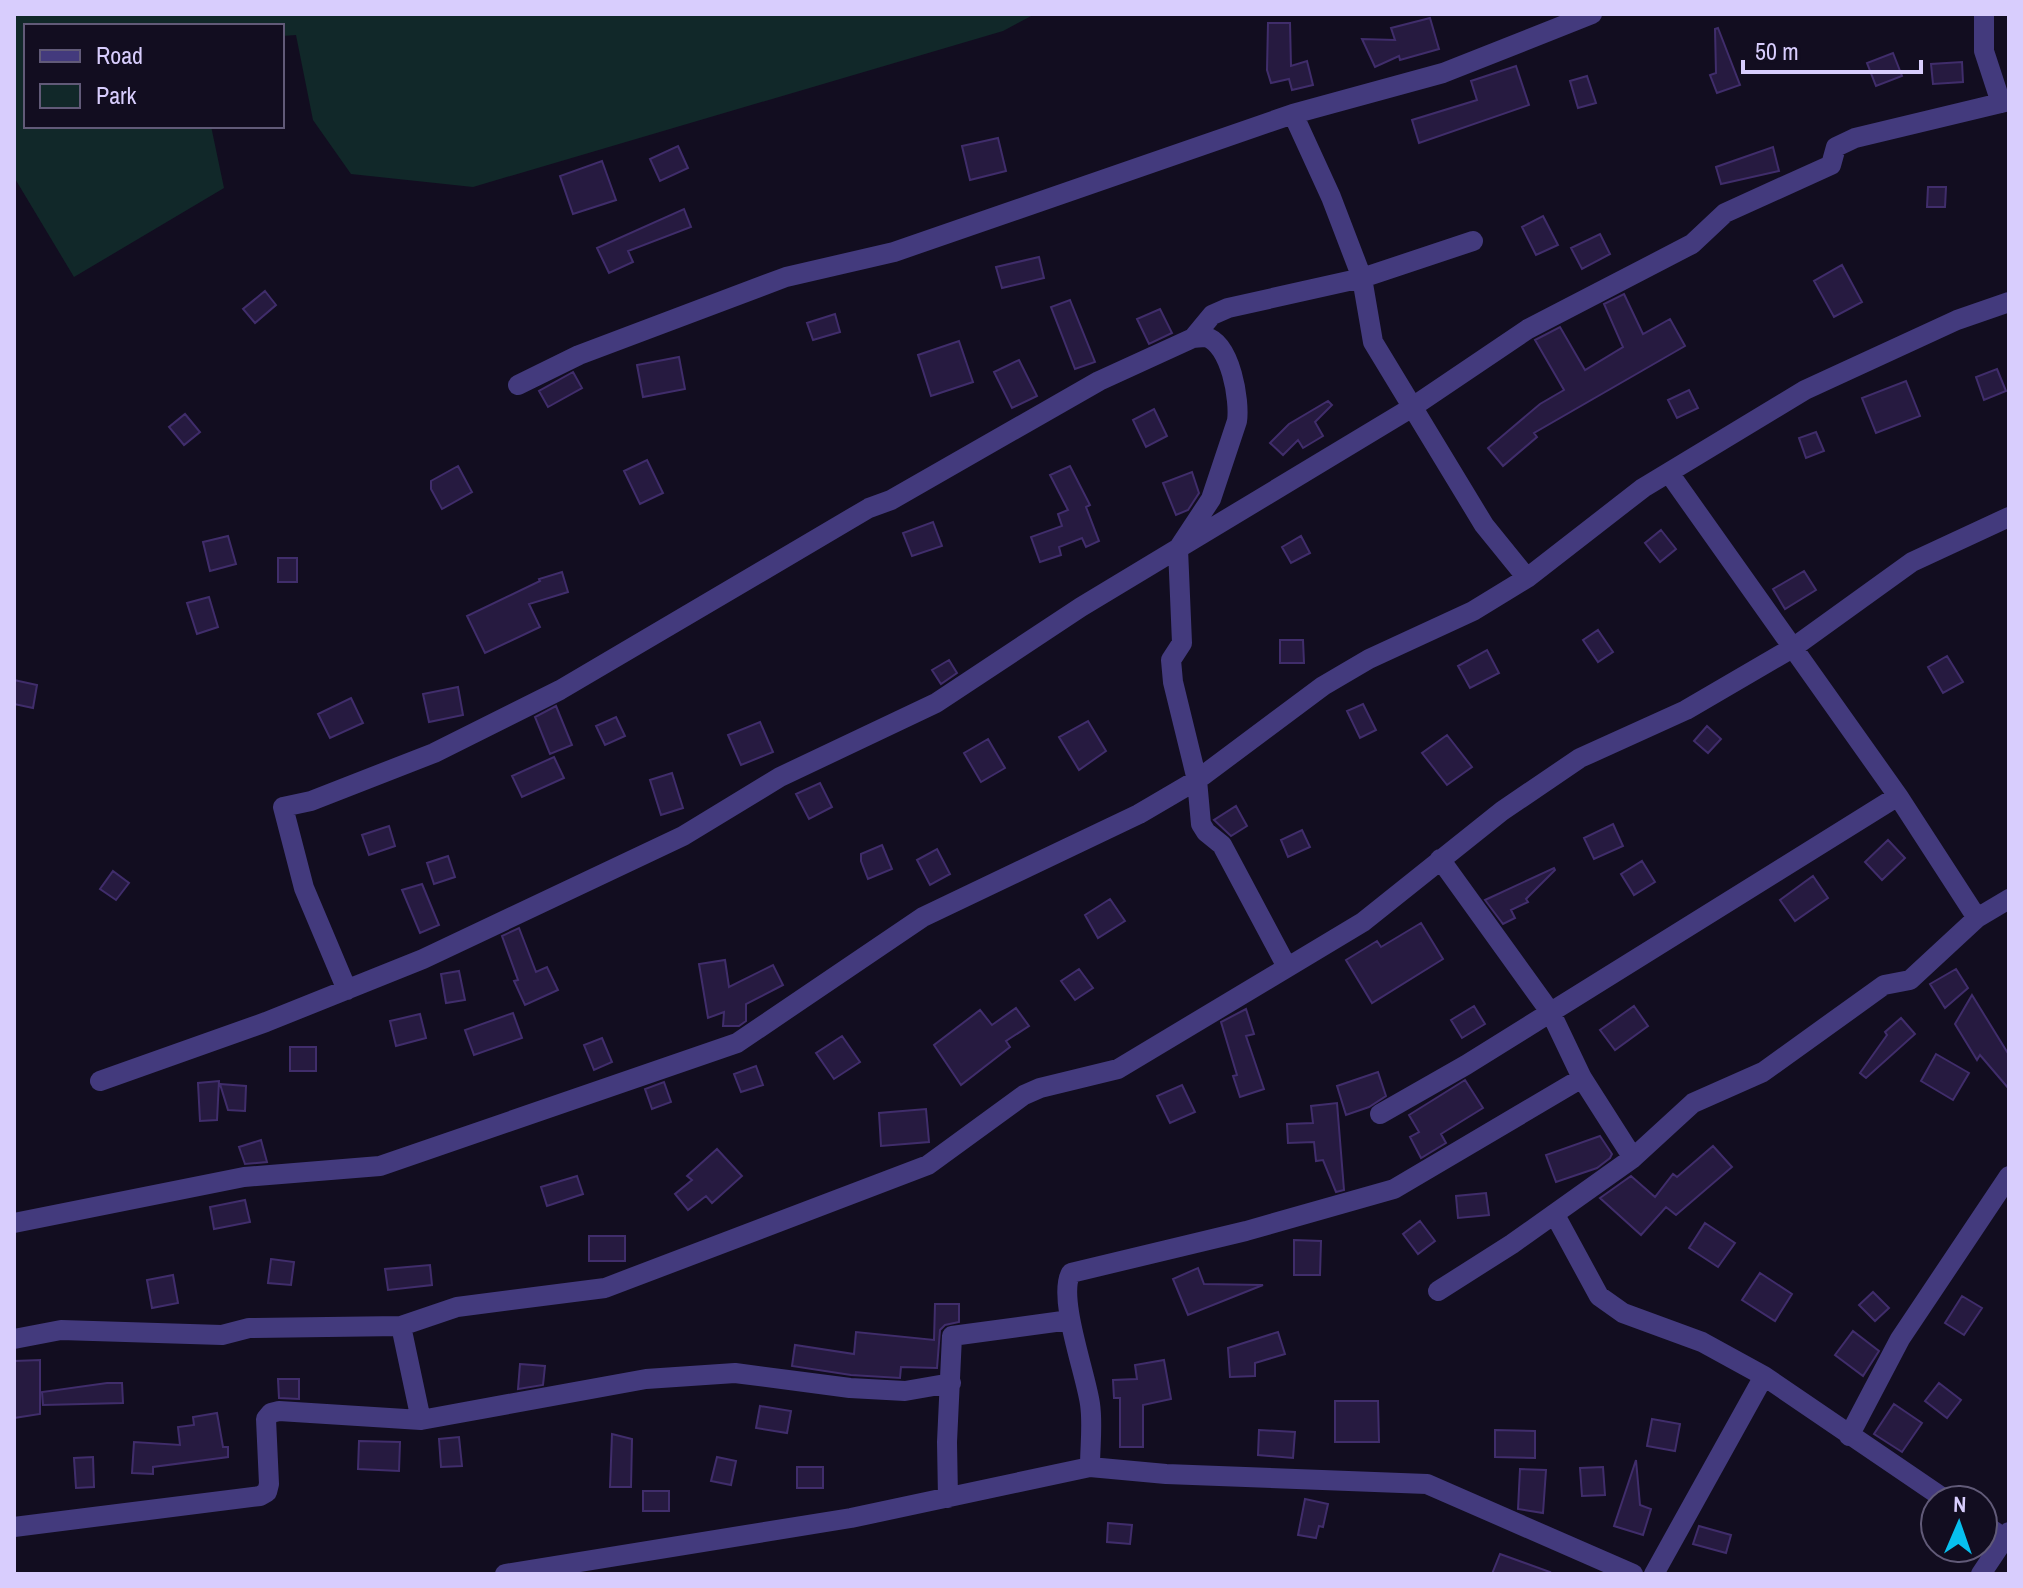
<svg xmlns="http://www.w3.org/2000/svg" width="2023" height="1588" font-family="'Archivo Narrow',sans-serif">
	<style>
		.green { fill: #112829 }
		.building { fill: #261a40; stroke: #402d6b; stroke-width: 2 }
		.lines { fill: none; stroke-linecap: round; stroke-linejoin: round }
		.minor { stroke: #433a7d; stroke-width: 20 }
	</style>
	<rect width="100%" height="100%" fill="#120d20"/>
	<path class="green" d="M 14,14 L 1035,14 L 1003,31 L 473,187 L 351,174 L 313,120 L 296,35 L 282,36 L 282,26 L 26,26 L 26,126 L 211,126 L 224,188 L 74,277 L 14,177 Z"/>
	<path class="building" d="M 1430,18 L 1439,49 L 1400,60 L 1399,56 L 1375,67 L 1362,39 L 1395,40 L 1391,28 Z
		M 1268,23 L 1290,23 L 1291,66 L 1307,61 L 1313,85 L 1292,90 L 1289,79 L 1271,83 L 1267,70 Z
		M 1718,28 L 1740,85 L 1717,93 L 1710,75 L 1716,73 L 1715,29 Z
		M 1893,53 L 1902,76 L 1876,86 L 1867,63 Z
		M 1962,62 L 1963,82 L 1933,84 L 1931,64 Z
		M 1516,66 L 1529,105 L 1419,143 L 1412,120 L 1477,100 L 1471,81 Z
		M 1587,76 L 1596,103 L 1578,108 L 1570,81 Z
		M 998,138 L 1006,171 L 970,180 L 962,146 Z
		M 678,146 L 688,168 L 660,181 L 650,159 Z
		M 1773,147 L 1779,171 L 1721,184 L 1716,167 Z
		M 602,161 L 616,200 L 573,214 L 560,176 Z
		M 1928,187 L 1946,187 L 1945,207 L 1927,207 Z
		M 684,209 L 691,227 L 628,251 L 633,262 L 609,273 L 597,248 Z
		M 1543,216 L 1558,245 L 1536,255 L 1522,227 Z
		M 1600,234 L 1610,254 L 1582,269 L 1571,248 Z
		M 1039,257 L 1044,278 L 1002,288 L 996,267 Z
		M 1842,265 L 1862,302 L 1834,317 L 1814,281 Z
		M 265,291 L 276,305 L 255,323 L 243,309 Z
		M 1624,294 L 1643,334 L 1670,319 L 1685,346 L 1534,433 L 1537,437 L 1503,466 L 1488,448 L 1540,404 L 1564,390 L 1535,340 L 1560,327 L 1585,370 L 1623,347 L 1604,304 Z
		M 1070,300 L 1095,362 L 1075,369 L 1051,307 Z
		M 1160,309 L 1172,333 L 1149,344 L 1137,319 Z
		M 835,314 L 840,332 L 813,340 L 807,323 Z
		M 959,341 L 973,382 L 931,396 L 918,355 Z
		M 679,357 L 685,389 L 643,397 L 637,365 Z
		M 1019,360 L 1037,396 L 1012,408 L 994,372 Z
		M 1997,369 L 2006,391 L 1984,400 L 1976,377 Z
		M 573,372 L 582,388 L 548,407 L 539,391 Z
		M 1906,381 L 1920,416 L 1876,433 L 1862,398 Z
		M 1689,390 L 1698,408 L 1677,418 L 1668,400 Z
		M 1328,401 L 1332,405 L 1315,422 L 1323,436 L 1303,448 L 1298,440 L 1283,455 L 1270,443 L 1289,424 Z
		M 1154,409 L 1167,436 L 1146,447 L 1133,420 Z
		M 185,414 L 200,432 L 184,445 L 169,427 Z
		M 1816,432 L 1824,451 L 1806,458 L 1799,438 Z
		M 647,460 L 663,493 L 640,504 L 624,471 Z
		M 458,466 L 472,492 L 442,509 L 431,489 L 431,481 Z
		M 1070,466 L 1090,505 L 1086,507 L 1099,541 L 1086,547 L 1082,538 L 1059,547 L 1061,555 L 1040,562 L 1031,537 L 1062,526 L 1058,514 L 1068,510 L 1050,475 Z
		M 1192,472 L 1199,493 L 1188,510 L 1176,515 L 1163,483 Z
		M 933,522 L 942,546 L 912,556 L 903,533 Z
		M 1661,530 L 1676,549 L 1660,562 L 1645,543 Z
		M 228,536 L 236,564 L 210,571 L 203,542 Z
		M 1301,536 L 1310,553 L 1291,563 L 1282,547 Z
		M 278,558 L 297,558 L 297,582 L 278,582 Z
		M 1804,571 L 1816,590 L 1785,609 L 1773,589 Z
		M 562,572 L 568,592 L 529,604 L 540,627 L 485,653 L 467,616 L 540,581 L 539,579 Z
		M 209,597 L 218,627 L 197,634 L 187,603 Z
		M 1598,630 L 1613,652 L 1598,662 L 1583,640 Z
		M 1280,640 L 1303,640 L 1304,663 L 1280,663 Z
		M 1487,650 L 1499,673 L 1470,688 L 1458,666 Z
		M 1947,656 L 1963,682 L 1943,693 L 1928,667 Z
		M 949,660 L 957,673 L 941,684 L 932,670 Z
		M 14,680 L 37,685 L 33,708 L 14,704 Z
		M 458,687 L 463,715 L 429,722 L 423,694 Z
		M 351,698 L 363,723 L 330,738 L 318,714 Z
		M 1363,704 L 1376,730 L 1360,738 L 1347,711 Z
		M 556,706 L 572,745 L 550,754 L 535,717 Z
		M 616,717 L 625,736 L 605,745 L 596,726 Z
		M 1088,721 L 1106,751 L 1079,770 L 1059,737 Z
		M 760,722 L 773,752 L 741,765 L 728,735 Z
		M 1707,726 L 1721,739 L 1708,753 L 1694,741 Z
		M 1447,735 L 1472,767 L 1447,785 L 1422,753 Z
		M 988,739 L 1005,768 L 981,782 L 964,753 Z
		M 554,757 L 564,778 L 522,797 L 512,776 Z
		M 672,773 L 683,808 L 661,815 L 650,780 Z
		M 820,783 L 832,807 L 809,819 L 796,794 Z
		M 1236,806 L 1247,826 L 1231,836 L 1214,820 Z
		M 1613,824 L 1623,846 L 1594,859 L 1584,838 Z
		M 389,826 L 395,846 L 369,855 L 362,835 Z
		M 1302,830 L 1310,847 L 1288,857 L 1281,840 Z
		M 1888,840 L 1905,858 L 1882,880 L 1865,862 Z
		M 882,845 L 892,869 L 868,879 L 861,861 L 861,854 Z
		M 937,849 L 950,874 L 930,885 L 917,860 Z
		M 448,856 L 455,877 L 434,884 L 427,863 Z
		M 1642,861 L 1655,882 L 1634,895 L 1621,874 Z
		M 1554,868 L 1555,870 L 1526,899 L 1528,902 L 1511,910 L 1515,918 L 1503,924 L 1485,900 Z
		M 113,871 L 129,883 L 116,900 L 100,889 Z
		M 1813,876 L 1828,898 L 1795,921 L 1780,900 Z
		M 422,884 L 439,925 L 420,933 L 402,890 Z
		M 1110,899 L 1125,921 L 1098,938 L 1085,915 Z
		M 1421,923 L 1443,959 L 1372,1003 L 1346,960 L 1377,941 L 1381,947 Z
		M 519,928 L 536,972 L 547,967 L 558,990 L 525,1005 L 514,981 L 518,980 L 502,936 Z
		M 725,960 L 729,987 L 773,965 L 783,985 L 746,1004 L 746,1021 L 739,1026 L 723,1026 L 724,1012 L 708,1018 L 699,964 Z
		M 1079,969 L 1093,988 L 1075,1000 L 1061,981 Z
		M 1956,969 L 1968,988 L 1945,1008 L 1930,984 Z
		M 459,971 L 465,1000 L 446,1003 L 441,974 Z
		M 1972,995 L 2009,1055 L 2009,1089 L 1980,1055 L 1977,1060 L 1955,1024 Z
		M 1474,1006 L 1485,1024 L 1462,1038 L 1451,1020 Z
		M 1634,1006 L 1648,1026 L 1615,1050 L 1600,1030 Z
		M 1016,1008 L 1029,1026 L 1006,1041 L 1010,1047 L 961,1085 L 934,1045 L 980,1010 L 992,1025 Z
		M 1246,1009 L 1254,1034 L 1246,1036 L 1264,1089 L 1240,1097 L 1233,1076 L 1237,1075 L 1221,1022 Z
		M 513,1013 L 522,1038 L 474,1055 L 465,1030 Z
		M 420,1014 L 426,1038 L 396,1046 L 390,1021 Z
		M 1901,1018 L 1915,1034 L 1866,1078 L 1860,1073 L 1887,1035 L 1885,1032 Z
		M 842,1036 L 860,1062 L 834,1079 L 816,1053 Z
		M 602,1038 L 612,1062 L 594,1070 L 584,1045 Z
		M 290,1047 L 316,1047 L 316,1071 L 290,1071 Z
		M 1936,1054 L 1969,1073 L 1953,1100 L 1921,1081 Z
		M 756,1066 L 763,1085 L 741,1092 L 734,1074 Z
		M 1378,1072 L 1386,1096 L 1369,1107 L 1346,1115 L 1337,1086 Z
		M 1465,1080 L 1483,1108 L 1441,1134 L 1446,1143 L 1421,1158 L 1410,1137 L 1419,1132 L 1409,1115 Z
		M 219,1081 L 217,1120 L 200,1121 L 198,1083 Z
		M 664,1082 L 671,1102 L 652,1109 L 645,1089 Z
		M 220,1084 L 246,1086 L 245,1111 L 228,1110 Z
		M 1182,1085 L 1195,1112 L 1170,1123 L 1157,1096 Z
		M 1337,1103 L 1344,1190 L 1336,1192 L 1323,1160 L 1316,1161 L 1314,1142 L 1288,1143 L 1287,1124 L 1313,1123 L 1311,1106 Z
		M 926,1109 L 929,1142 L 881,1146 L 879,1113 Z
		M 1600,1136 L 1612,1154 L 1610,1158 L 1597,1168 L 1556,1182 L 1546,1155 Z
		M 261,1140 L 267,1162 L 245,1164 L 239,1147 Z
		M 1713,1146 L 1732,1167 L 1676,1215 L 1666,1207 L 1641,1235 L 1600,1198 L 1631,1176 L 1655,1197 L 1673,1174 L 1677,1177 Z
		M 717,1149 L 742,1176 L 712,1203 L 706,1196 L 688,1210 L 675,1194 L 692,1180 L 687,1176 Z
		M 577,1176 L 583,1194 L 547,1206 L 541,1187 Z
		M 1486,1193 L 1489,1215 L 1458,1218 L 1456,1196 Z
		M 245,1200 L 250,1222 L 214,1229 L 210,1207 Z
		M 1420,1221 L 1435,1241 L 1418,1254 L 1403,1234 Z
		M 1705,1223 L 1735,1243 L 1718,1267 L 1689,1248 Z
		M 589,1236 L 625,1236 L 625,1261 L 589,1261 Z
		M 1294,1240 L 1321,1241 L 1320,1275 L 1294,1275 Z
		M 271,1259 L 294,1262 L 291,1285 L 268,1283 Z
		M 430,1265 L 432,1285 L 388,1290 L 385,1269 Z
		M 1198,1268 L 1204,1284 L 1263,1285 L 1188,1315 L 1173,1279 Z
		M 1760,1273 L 1792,1294 L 1775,1321 L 1742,1300 Z
		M 173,1275 L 178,1303 L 152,1308 L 147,1280 Z
		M 1873,1292 L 1889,1308 L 1875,1321 L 1859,1305 Z
		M 1962,1296 L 1982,1308 L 1964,1335 L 1945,1323 Z
		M 935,1304 L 959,1304 L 959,1322 L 945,1325 L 940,1330 L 937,1368 L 901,1367 L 900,1378 L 851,1375 L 792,1366 L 795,1345 L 854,1354 L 856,1332 L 934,1340 Z
		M 1853,1331 L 1879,1351 L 1863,1376 L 1835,1355 Z
		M 1278,1332 L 1285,1354 L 1255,1363 L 1255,1376 L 1230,1377 L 1228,1348 Z
		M 40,1360 L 40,1414 L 14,1418 L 14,1361 Z
		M 1164,1360 L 1171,1399 L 1143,1405 L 1143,1447 L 1120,1447 L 1120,1398 L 1114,1398 L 1113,1380 L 1137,1379 L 1135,1365 Z
		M 520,1364 L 545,1366 L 543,1385 L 518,1389 Z
		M 278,1379 L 299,1379 L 299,1399 L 279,1398 Z
		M 107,1383 L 122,1383 L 123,1403 L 43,1405 L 42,1392 Z
		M 1939,1383 L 1961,1400 L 1947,1418 L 1925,1401 Z
		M 1335,1401 L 1378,1401 L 1379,1442 L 1335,1442 Z
		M 1894,1404 L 1922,1423 L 1902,1452 L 1874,1434 Z
		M 760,1406 L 791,1411 L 787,1433 L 756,1428 Z
		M 217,1413 L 223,1447 L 228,1447 L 228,1457 L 153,1467 L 153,1474 L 132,1473 L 134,1442 L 180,1445 L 178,1427 L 194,1425 L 193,1417 Z
		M 1652,1419 L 1680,1424 L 1675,1451 L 1647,1446 Z
		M 1259,1430 L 1295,1432 L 1293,1458 L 1258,1455 Z
		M 1495,1430 L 1535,1431 L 1535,1458 L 1495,1457 Z
		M 612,1434 L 632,1439 L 631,1487 L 610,1487 Z
		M 459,1437 L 462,1466 L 441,1467 L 439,1439 Z
		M 359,1441 L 400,1442 L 399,1471 L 358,1469 Z
		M 93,1457 L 94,1487 L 76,1488 L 74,1458 Z
		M 717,1457 L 736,1461 L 731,1485 L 711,1481 Z
		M 1636,1460 L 1640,1505 L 1651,1509 L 1643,1535 L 1614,1526 Z
		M 797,1467 L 823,1467 L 823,1488 L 797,1488 Z
		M 1603,1467 L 1605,1495 L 1582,1496 L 1580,1468 Z
		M 1520,1469 L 1546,1470 L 1543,1513 L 1518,1509 Z
		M 643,1491 L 669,1491 L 669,1511 L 643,1511 Z
		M 1305,1499 L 1328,1504 L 1323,1527 L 1319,1526 L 1316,1538 L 1298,1535 Z
		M 1108,1523 L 1132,1525 L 1130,1544 L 1107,1542 Z
		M 1699,1526 L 1731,1535 L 1726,1553 L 1693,1544 Z
		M 1500,1554 L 1550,1572 L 1549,1574 L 1492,1574 Z"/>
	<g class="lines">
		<path class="minor" d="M 1984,14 L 1984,51 L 2001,103
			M 1293,114 L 1331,197 L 1362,278 L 1373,342 L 1484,525 L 1527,578
			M 1193,338 C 1195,338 1205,337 1206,337 C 1231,344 1240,401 1237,421 L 1211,499 L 1178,549 L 1182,643 L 1171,660 L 1173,682 L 1197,780 L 1201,824 L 1206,832 L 1222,845 L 1287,967
			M 518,385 L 579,355 L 786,277 L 894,252 L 1293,114 L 1443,73 L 1592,14
			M 1669,473 L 1898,796 L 1977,918
			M 1440,859 L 1551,1013 L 1582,1078 L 1633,1158
			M 347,990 L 304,888 L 283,807 L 311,801 L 434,753 L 560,690 L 869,508 L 891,500 L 1099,381 L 1193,338 L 1212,315 L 1228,308 L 1362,278 L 1473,241
			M 100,1081 L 266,1022 L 423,959 L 683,836 L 780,777 L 936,703 L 1081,607 L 1411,408 L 1528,329 L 1692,244 L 1725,213 L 1831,165 L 1836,147 L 1855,138 L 2009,101
			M 1380,1114 L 1466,1065 L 1898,796
			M 1555,1215 L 1599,1296 L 1623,1313 L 1702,1342 L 1764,1376 L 1946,1500
			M 14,1223 L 244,1177 L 380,1166 L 737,1043 L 923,917 L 1139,814 L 1197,780 L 1323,686 L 1369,659 L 1473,611 L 1527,578 L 1643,488 L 1805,390 L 1957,320 L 2009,302
			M 1438,1291 L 1512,1244 L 1633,1158 L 1693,1103 L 1763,1072 L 1884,985 L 1910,980 L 1977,918 L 2009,899
			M 401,1326 L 421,1420
			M 14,1339 L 61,1330 L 222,1335 L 249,1328 L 401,1326 L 457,1307 L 605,1288 L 928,1165 L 1024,1095 L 1040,1088 L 1118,1069 L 1363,922 L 1502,811 L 1580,758 L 1686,710 L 1794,647 L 1912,562 L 2009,517
			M 1849,1436 L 1900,1339 L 2009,1176
			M 1090,1467 C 1090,1446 1093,1424 1090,1404 C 1086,1374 1057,1297 1071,1273 L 1246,1231 L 1394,1189 L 1582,1078
			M 948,1498 L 947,1442 L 952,1336 L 1070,1320
			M 1983,1524 L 2006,1539
			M 14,1527 L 260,1496 L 267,1492 L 269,1484 L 266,1419 L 271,1413 L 279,1411 L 421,1420 L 646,1379 L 735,1373 L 850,1388 L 905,1391 L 951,1383
			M 505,1574 L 851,1518 L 1090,1467 L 1166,1474 L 1427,1484 L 1633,1574
			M 1654,1574 L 1764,1376
			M 1981,1574 L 2009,1532"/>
	</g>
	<rect width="2023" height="1588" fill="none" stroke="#d8cdfd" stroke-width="32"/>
	<rect x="24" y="24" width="260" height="104" fill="#120d20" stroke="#615a78" stroke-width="2"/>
	<rect x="40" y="50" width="40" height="12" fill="#433a7d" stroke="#615a78" stroke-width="2"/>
	<text x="96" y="64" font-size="24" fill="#d8cdfd">Road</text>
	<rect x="40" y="84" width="40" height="24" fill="#112829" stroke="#615a78" stroke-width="2"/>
	<text x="96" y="104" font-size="24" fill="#d8cdfd">Park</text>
	<g transform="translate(1959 1524) rotate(2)"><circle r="38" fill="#120d20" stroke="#615a78" stroke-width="2"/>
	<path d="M0-6L14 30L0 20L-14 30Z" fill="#07c0ef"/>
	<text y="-12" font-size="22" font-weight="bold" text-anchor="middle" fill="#d8cdfd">N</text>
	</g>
	<path d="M1743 60v12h178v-12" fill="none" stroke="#d8cdfd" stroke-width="4"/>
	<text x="1755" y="60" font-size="24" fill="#d8cdfd" stroke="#120d20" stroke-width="6" paint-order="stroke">50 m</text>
</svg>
